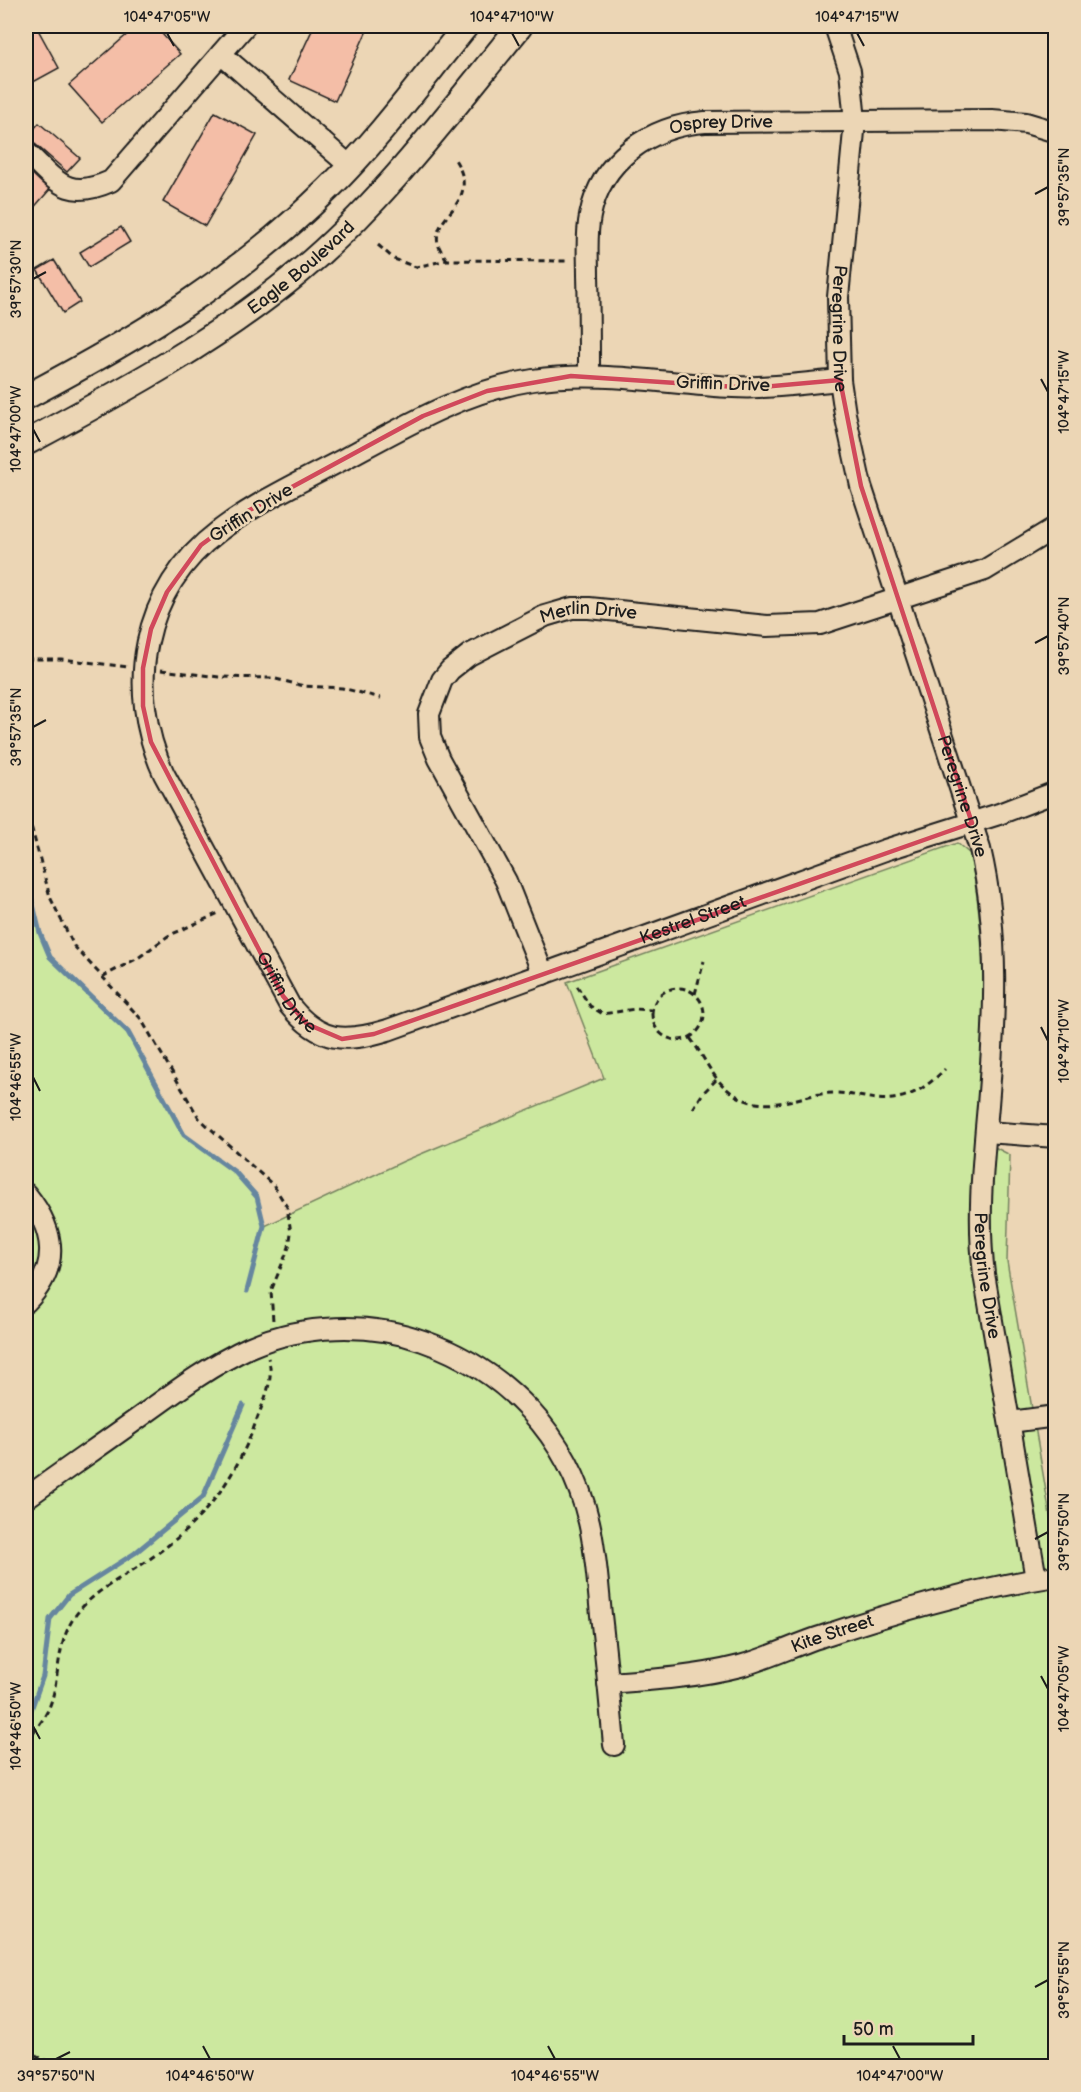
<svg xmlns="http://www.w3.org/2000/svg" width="1081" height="2092" font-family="'Balsamiq Sans',sans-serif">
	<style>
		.green { fill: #cce89f; stroke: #74825e; stroke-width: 1.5 }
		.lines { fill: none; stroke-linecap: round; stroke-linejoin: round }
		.stream { stroke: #66869f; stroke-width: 5 }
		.building { fill: #f4bea7; stroke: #1c1c1c; stroke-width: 1.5 }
		.minor-casing { stroke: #1c1c1c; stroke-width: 24 }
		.tertiary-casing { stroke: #1c1c1c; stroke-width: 28 }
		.path { stroke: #1c1c1c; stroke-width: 3; stroke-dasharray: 6 4.5; stroke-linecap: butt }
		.minor { stroke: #ecd6b5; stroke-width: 20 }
		.tertiary { stroke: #ecd6b5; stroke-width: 24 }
		.marked { fill: none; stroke: #d1495b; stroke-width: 4.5; stroke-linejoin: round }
		.ticks { fill: none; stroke: #1c1c1c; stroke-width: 2 }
		.labels { text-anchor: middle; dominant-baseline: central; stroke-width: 5; stroke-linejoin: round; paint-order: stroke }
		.street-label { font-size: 18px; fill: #1c1c1c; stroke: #ecd6b5 }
		.neatline { fill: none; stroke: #1c1c1c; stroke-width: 2 }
		.ticks-label { font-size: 15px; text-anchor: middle; fill: #1c1c1c }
	</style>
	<rect width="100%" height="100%" fill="#ecd6b5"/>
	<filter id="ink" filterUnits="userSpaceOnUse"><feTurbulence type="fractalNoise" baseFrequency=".0167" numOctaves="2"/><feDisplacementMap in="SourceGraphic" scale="12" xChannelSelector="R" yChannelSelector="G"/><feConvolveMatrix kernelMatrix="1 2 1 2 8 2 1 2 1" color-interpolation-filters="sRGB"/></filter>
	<g filter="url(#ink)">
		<path class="green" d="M 957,843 L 970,854 C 990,954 983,1037 975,1137 L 1010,1155 L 1007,1261 L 1053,1533 L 1055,1533 L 1055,2066 L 26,2066 L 26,876 L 40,933 L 50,957 L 128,1032 L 184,1135 L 235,1172 L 257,1197 L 265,1226 L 404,1161 L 604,1078 L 567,982 Z"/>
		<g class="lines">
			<path class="stream" d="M 26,876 L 40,933 L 50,957 L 128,1032 L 184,1135 L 235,1172 L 257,1197 L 264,1226 L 247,1291
				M 26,1724 L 43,1676 L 50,1619 L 69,1595 L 135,1553 L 203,1497 L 243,1405
				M 26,2062 L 37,2066"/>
		</g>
		<path class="building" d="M 26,26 L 36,26 L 59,68 L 26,86 Z
			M 137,26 L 155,26 L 180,54 L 102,122 L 69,85 Z
			M 314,26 L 369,26 L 335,101 L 289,80 Z
			M 215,112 L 257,135 L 205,226 L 163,202 Z
			M 39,123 L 80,158 L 67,172 L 27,137 Z
			M 26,164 L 52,187 L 30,212 L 26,208 Z
			M 121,227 L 130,242 L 89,267 L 80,252 Z
			M 54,260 L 80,302 L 63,313 L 37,270 Z"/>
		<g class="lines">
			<g class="minor-casing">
				<g id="minor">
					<path id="s1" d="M 835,26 L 850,71 L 855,121 L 838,297 L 840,380 L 845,414 L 861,486 L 980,849 C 1000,934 995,1019 988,1105 C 983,1162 977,1217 984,1274 L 1036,1579"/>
					<path d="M 221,54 L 350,166"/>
					<path d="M 26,152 C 57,181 66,201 111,181 L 245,26"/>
					<path id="s2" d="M 589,376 C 589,342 589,309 588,275 C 588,256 586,235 590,216 C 601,159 651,126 705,122 L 992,120 L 1026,123 L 1056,132"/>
					<path id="s3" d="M 840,380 C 804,383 769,389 733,387 C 666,384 600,370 533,380 C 464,391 405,426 344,459 C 302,481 257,502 219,531 C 141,590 125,689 164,774 L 290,1006 C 320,1043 345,1043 388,1030 L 885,850 L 999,814 L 1056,792"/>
					<path id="s4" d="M 543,974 L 506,881 L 439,759 L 430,737 L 429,714 L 442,680 L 450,670 L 469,655 L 545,616 L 572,608 L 589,608 L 767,626 L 820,624 L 985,570 L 1056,527"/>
					<path d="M 986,1132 L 1056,1137"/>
					<path d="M 26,1194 C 55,1230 61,1266 26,1302"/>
					<path d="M 1010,1422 L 1056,1416"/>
					<path d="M 26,1498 C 66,1469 107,1441 147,1412 C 180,1388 213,1364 250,1347 C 303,1324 369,1322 423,1341 C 506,1370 569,1436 589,1522 C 596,1552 598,1584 601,1615 C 606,1658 610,1701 614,1745"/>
					<path id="s5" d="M 608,1683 C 652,1680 697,1677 740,1666 C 769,1658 797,1644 826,1635 C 901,1610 977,1588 1056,1576"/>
				</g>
			</g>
			<g class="tertiary-casing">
				<g id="tertiary">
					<path d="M 26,397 C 141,336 234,281 328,189 C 379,139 421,81 466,26"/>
					<path id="s6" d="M 26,443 C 121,392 215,342 299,272 C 384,201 450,111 520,26"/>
				</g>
			</g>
			<path class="path" d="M 378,245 L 394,259 L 416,267 L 447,260 L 570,261
				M 447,260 C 444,255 440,250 438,244 C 431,213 484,204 454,158
				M 26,659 L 61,659 L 128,667
				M 161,670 L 219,677 L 272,678 L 304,686 L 342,688 L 381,698
				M 26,807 L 50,897 L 74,946 L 141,1019 L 199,1118 L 274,1186 L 287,1207 L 291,1233 L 289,1247 L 271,1291 L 273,1321
				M 102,977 L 138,958 L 168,936 L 221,912
				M 577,986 L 590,1006 L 603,1014 L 635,1009 L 651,1010
				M652 1014a26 26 0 1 1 52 0a26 26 0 1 1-52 0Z
				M 695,994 L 704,961
				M 690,1038 C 706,1058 712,1081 735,1095 C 770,1116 798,1093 834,1093 C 856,1093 876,1103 898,1098 C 917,1094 931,1083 945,1069
				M 693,1109 L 703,1093 L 716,1080
				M 26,1741 C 33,1733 42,1722 47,1712 C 61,1685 54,1646 75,1616 C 91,1593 121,1578 144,1563 C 201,1524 233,1485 257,1419 C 264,1400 275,1379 268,1358
				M 26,2050 L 56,2066"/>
			<use href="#minor" class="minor"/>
			<use href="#tertiary" class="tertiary"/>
		</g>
	</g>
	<path class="marked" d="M 571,376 L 751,388 L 840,380 L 861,486 L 972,823 L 374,1034 L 342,1039 L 307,1024 L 283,996 L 151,742 L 143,706 L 143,668 L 151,629 L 167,592 L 201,545 L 246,512 L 423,416 L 487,391 Z"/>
	<path class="ticks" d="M 167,33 L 174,46M 512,33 L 519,46M 857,33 L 864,46M 1035,194 L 1048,187M 33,279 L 46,272M 1041,379 L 1048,392M 33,429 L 40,442M 1035,643 L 1048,636M 33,727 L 46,720M 1041,1027 L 1048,1041M 33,1077 L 40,1091M 1035,1539 L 1048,1532M 1041,1676 L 1048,1689M 33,1726 L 40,1739M 1035,1987 L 1048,1980M 203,2046 L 210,2059M 548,2046 L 555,2059M 893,2046 L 900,2059M 56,2059 L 70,2052"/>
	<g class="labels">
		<g class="street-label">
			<text stroke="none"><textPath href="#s2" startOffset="336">Osprey Drive</textPath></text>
			<text stroke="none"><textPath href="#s6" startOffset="327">Eagle Boulevard</textPath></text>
			<text stroke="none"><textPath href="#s1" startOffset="306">Peregrine Drive</textPath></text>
			<text transform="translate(723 384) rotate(2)">Griffin Drive</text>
			<text transform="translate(251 513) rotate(-32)">Griffin Drive</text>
			<text stroke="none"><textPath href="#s4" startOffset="489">Merlin Drive</textPath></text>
			<text stroke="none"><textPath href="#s1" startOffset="792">Peregrine Drive</textPath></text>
			<text stroke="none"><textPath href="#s3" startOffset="1626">Kestrel Street</textPath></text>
			<text stroke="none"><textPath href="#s3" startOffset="1179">Griffin Drive</textPath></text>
			<text stroke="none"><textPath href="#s1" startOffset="1276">Peregrine Drive</textPath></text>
			<text stroke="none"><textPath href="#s5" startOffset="231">Kite Street</textPath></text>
		</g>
	</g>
	<rect width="1081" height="2092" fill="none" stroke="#ecd6b5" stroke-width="66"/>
	<path d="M844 2035v9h129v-9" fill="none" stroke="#1c1c1c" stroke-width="3"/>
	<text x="853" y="2035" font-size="18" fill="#1c1c1c" stroke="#ecd6b5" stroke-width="4.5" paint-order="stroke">50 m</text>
	<rect x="33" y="33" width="1015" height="2026" class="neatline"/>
	<g class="ticks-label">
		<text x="167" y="22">104°47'05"W</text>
		<text x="512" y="22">104°47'10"W</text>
		<text x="857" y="22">104°47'15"W</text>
		<text transform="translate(1064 187) rotate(-90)" y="5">39°57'35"N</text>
		<text transform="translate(16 279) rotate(-90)" y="5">39°57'30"N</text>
		<text transform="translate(1064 392) rotate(-90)" y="5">104°47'15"W</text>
		<text transform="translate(16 429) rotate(-90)" y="5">104°47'00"W</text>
		<text transform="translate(1064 636) rotate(-90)" y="5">39°57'40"N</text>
		<text transform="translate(16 727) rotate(-90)" y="5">39°57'35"N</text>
		<text transform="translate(1064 1041) rotate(-90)" y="5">104°47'10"W</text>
		<text transform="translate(16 1077) rotate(-90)" y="5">104°46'55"W</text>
		<text transform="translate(1064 1532) rotate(-90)" y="5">39°57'50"N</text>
		<text transform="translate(1064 1689) rotate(-90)" y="5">104°47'05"W</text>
		<text transform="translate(16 1726) rotate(-90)" y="5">104°46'50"W</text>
		<text transform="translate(1064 1980) rotate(-90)" y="5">39°57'55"N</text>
		<text x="56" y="2081">39°57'50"N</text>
		<text x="210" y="2081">104°46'50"W</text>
		<text x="555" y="2081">104°46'55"W</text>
		<text x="900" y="2081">104°47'00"W</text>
	</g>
</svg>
